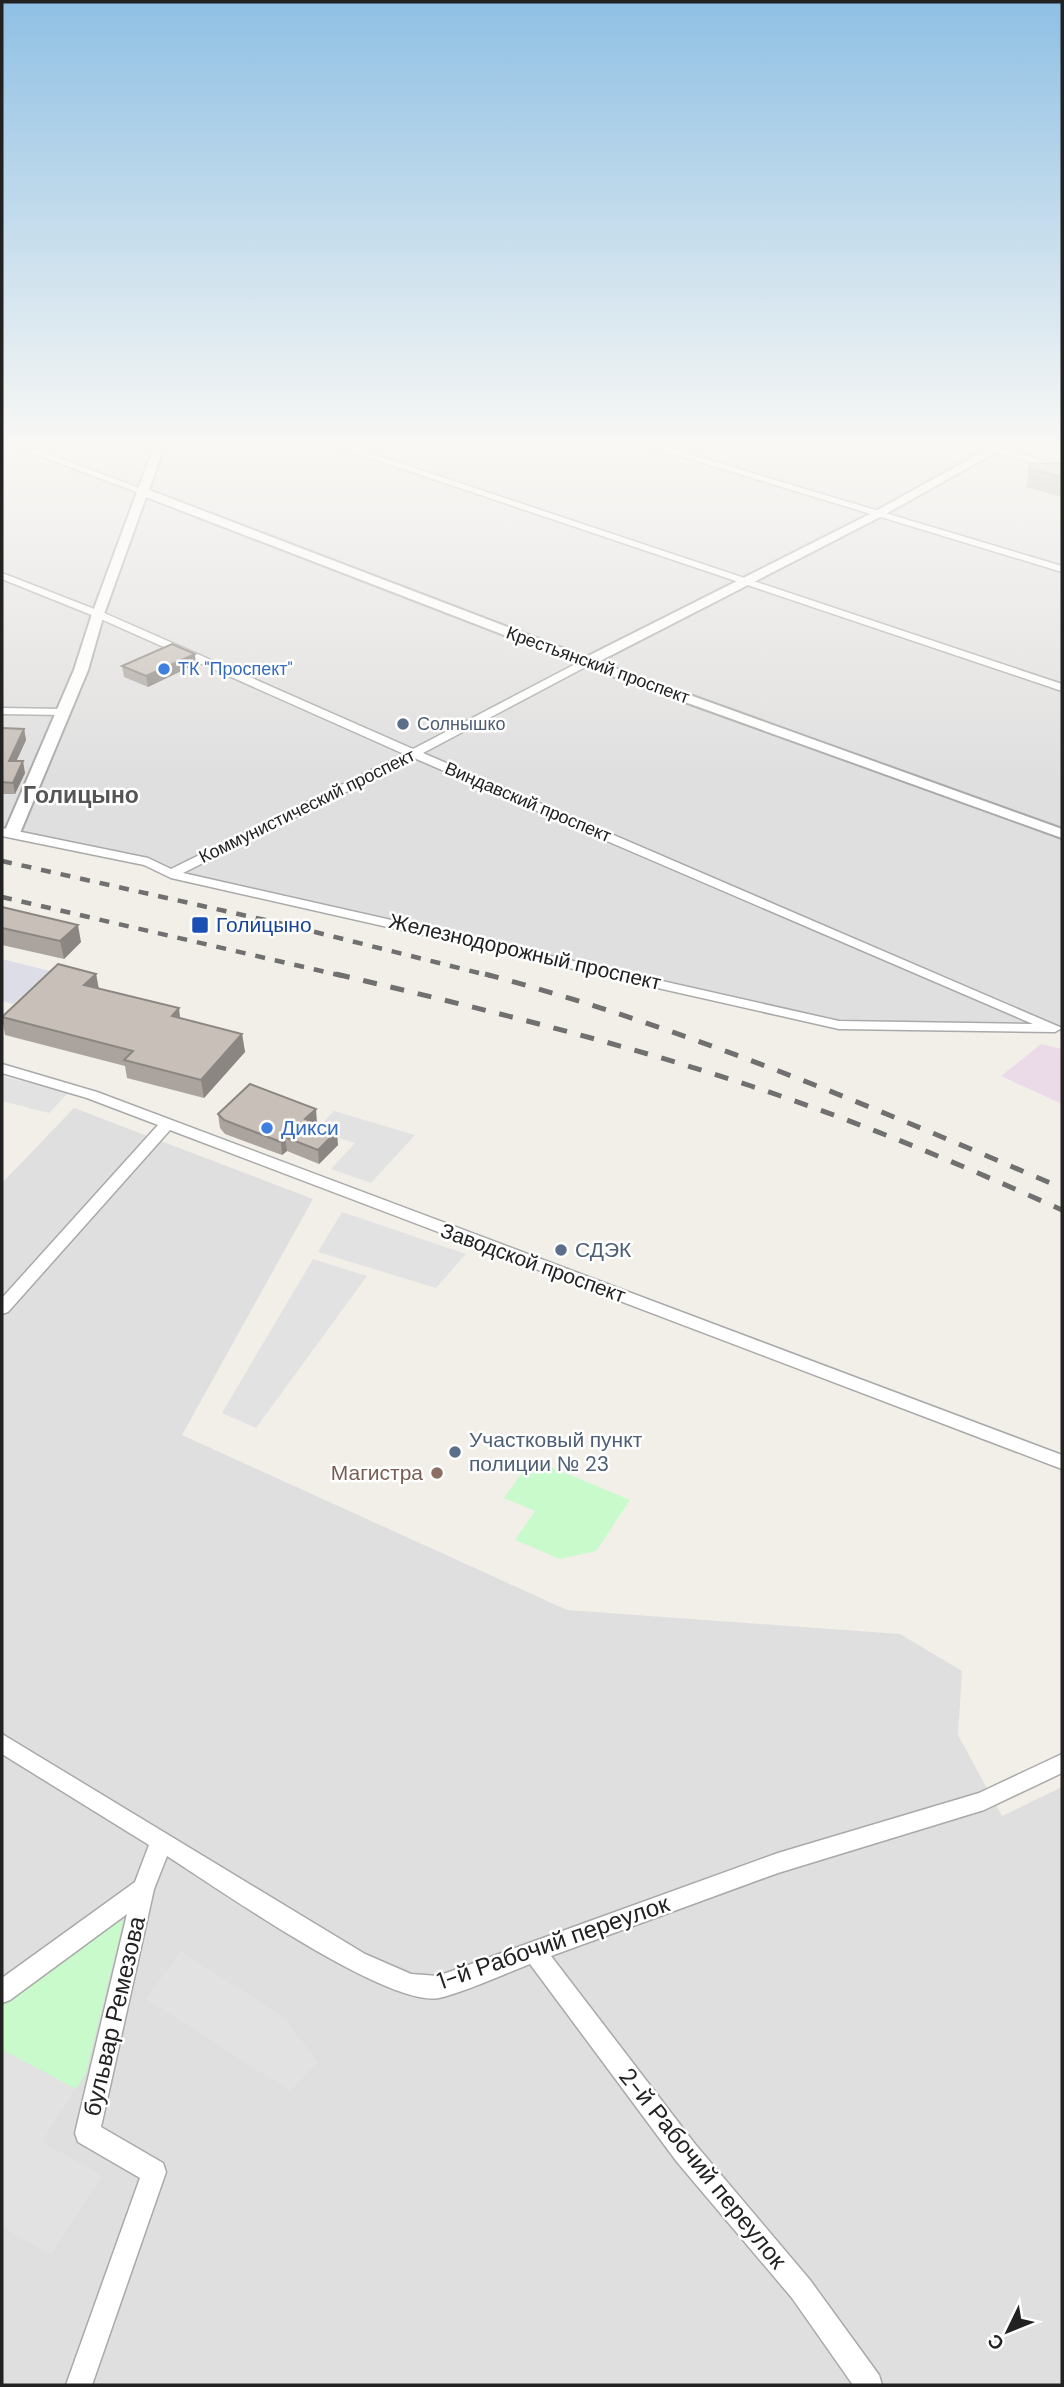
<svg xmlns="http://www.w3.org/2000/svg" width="1064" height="2387" font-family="'DM Sans',sans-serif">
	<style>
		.residential { fill: #e0dfdf }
		.industrial { fill: #ebdbe8 }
		.park { fill: #c8facc }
		.parking { fill: #e2e2e2 }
		.plaza { fill: #dddde8 }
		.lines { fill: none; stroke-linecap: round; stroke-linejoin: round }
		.minor-casing { stroke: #a9a9a9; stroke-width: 3 }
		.tertiary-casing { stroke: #a9a9a9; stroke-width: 4 }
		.minor { fill: #fff; fill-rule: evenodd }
		.tertiary { fill: #fff; fill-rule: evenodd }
		.rail-far1 { stroke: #707070; stroke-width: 4.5; stroke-dasharray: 10 10; stroke-linecap: butt }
		.rail { stroke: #707070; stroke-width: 5; stroke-dasharray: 14 14; stroke-linecap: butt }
		.wall { fill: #aba49e }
		.shaded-wall { fill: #8b8681 }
		.building { fill: #c7bfb8; stroke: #8b8681; stroke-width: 2 }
		.shop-dot { fill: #3f7fe0; stroke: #fff; stroke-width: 2.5 }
		.service-dot { fill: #5c6f8a; stroke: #fff; stroke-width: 2.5 }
		.transit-dot { fill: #1a4fb4; stroke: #fff; stroke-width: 2.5 }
		.education-dot { fill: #8d6e63; stroke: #fff; stroke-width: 2.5 }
		.labels { text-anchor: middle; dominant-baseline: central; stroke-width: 5; stroke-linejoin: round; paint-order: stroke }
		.far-street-label { font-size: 18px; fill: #222; stroke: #fff }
		.far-shop-label { font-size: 18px; fill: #366cbe; stroke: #fff; text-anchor: start }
		.far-service-label { font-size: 18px; fill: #4e5e75; stroke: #fff; text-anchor: start }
		.transit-label { font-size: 21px; fill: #164399; stroke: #fff; text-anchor: start }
		.street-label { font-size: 21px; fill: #222; stroke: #fff }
		.shop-label { font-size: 21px; fill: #366cbe; stroke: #fff; text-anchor: start }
		.service-label { font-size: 21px; fill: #4e5e75; stroke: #fff; text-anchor: start }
		.education-label { font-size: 21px; fill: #785e54; stroke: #fff; text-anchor: end }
		.far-district-label { font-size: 23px; font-weight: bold; fill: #555; stroke: #fff }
		.near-street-label { font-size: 24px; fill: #222; stroke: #fff }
	</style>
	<rect width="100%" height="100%" fill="#f2efe9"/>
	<path class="residential" d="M 2,446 L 1062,446 L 1062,1031 L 1055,1028 L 839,1025 L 171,874 L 147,862 L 2,832 Z
		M 74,1108 L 313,1199 L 182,1435 L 567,1610 L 900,1634 L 962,1671 L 958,1735 L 1002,1816 L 1062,1787 L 1062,2385 L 2,2385 L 2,1183 Z"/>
	<path class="industrial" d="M 1041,1044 L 1062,1049 L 1062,1104 L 1001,1076 Z"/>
	<path class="park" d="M 532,1459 L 630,1500 L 596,1551 L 560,1559 L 515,1540 L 535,1511 L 504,1498 Z
		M 115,1918 L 123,1922 L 86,2073 L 76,2089 L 2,2050 L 2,2001 Z"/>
	<path class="parking" d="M 2,1076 L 68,1093 L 49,1113 L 2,1101 Z
		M 334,1111 L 415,1135 L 371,1183 L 331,1169 L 355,1143 L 316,1130 Z
		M 342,1212 L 466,1254 L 436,1288 L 318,1252 Z
		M 313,1259 L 367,1276 L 256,1428 L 222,1413 Z
		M 181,1951 L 283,2017 L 318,2062 L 290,2091 L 146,1999 Z
		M 2,2050 L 76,2089 L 41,2142 L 102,2175 L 51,2255 L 2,2227 Z"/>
	<path class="plaza" d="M 2,959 L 50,971 L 13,1004 L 2,1001 Z"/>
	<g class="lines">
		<g class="minor-casing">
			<path id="minor" d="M 14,446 L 27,446 L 147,491 L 139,493 Z
				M 335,446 L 349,446 L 1062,684 L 1062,691 Z
				M 647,446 L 662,446 L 1062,566 L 1062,572 Z
				M 976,446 L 991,446 L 1062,466 L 1062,472 Z
				M 2,573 L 102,612 L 413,749 L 583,660 L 591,660 L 591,664 L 423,753 L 1062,1028 L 1055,1032 L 839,1029 L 171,878 L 144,865 L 2,836 L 2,828 L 148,858 L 171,869 L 404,754 L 94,616 L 2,579 ZM 414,758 L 1033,1024 L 839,1021 L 183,873 Z
				M 2,708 L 63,709 L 69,712 L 63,715 L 2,714 Z
				M 2,1064 L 97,1092 L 1062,1455 L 1062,1469 L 170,1130 L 8,1312 L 2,1314 L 2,1298 L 158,1125 L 87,1098 L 2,1073 Z
				M 2,1734 L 365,1954 L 411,1974 L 438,1976 L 778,1853 L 979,1793 L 1062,1754 L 1062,1773 L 984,1810 L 778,1873 L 551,1956 L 695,2144 L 810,2280 L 879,2375 L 882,2385 L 853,2385 L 792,2298 L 677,2162 L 530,1964 C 504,1974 465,1992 439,1998 C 388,2008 217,1888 167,1856 L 154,1889 L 101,2127 L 163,2163 L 166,2172 L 92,2385 L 66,2385 L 140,2178 L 78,2142 L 75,2133 L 127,1914 L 10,2000 L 2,2003 L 2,1978 L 135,1882 L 149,1845 L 2,1754 Z"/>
		</g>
		<g class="tertiary-casing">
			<path id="tertiary" d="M 154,446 L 164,446 L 149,490 L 586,657 L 874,512 L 993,446 L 1007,446 L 882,516 L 598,662 L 1062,829 L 1062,838 L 582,665 L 146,497 L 104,614 L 88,670 L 20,833 L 17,836 L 7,836 L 4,833 L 74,670 L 92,614 Z"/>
		</g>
		<use href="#minor" class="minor"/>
		<use href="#tertiary" class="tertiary"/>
		<path class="rail-far1" d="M 2,861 L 283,924 L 491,976
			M 2,897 L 343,976"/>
		<path class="rail" d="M 336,974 C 475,1007 615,1041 751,1086 C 857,1121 960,1164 1062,1210
			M 485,974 C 684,1027 873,1107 1062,1188"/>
	</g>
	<path class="wall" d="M 1030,463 L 1062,464 L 1062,497 L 1026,487 Z
		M 196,664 L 148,687 L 124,677 L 122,666 Z
		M 2,728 L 24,729 L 26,740 L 16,761 L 25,773 L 15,794 L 2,794 Z
		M 2,907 L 81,942 L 64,959 L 2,945 Z
		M 96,974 L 99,989 L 180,1018 L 242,1034 L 245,1052 L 204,1098 L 127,1078 L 125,1066 L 5,1035 L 2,1017 Z
		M 218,1114 L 317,1123 L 338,1145 L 319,1164 L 287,1151 L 282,1155 L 225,1134 L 220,1128 Z"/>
	<path class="shaded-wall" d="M 195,654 L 196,664 L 148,687 L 146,676 Z
		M 24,729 L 26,740 L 11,773 L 9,761 Z
		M 23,761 L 25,773 L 15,794 L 13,783 Z
		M 78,925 L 81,942 L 64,959 L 60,941 Z
		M 96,974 L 99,991 L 84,985 Z
		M 179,1008 L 181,1026 L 172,1016 Z
		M 242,1034 L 245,1052 L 204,1098 L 201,1080 Z
		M 316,1109 L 317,1123 L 305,1119 Z
		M 337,1131 L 338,1145 L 319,1164 L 318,1150 Z
		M 285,1137 L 287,1151 L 282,1155 L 281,1142 Z"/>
	<path class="building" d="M 1030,463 L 1062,464 L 1062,477 L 1029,469 Z
		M 172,644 L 195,654 L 146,676 L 122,666 Z
		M 2,728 L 24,729 L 9,761 L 23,761 L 13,783 L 2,782 Z
		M 2,907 L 78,925 L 60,941 L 2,928 Z
		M 58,964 L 96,974 L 84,985 L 179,1008 L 172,1016 L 242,1034 L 201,1080 L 124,1060 L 133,1051 L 2,1017 Z
		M 250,1084 L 316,1109 L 305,1119 L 337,1131 L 318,1150 L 285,1137 L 281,1142 L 224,1120 L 218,1114 Z"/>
	<linearGradient id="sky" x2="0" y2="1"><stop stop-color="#8fc0e4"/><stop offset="0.57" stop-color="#f9f8f5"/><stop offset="1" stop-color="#f9f8f5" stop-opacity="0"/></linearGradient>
	<rect width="1064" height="781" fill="url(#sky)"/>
	<g class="shop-dot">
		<circle cx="164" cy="669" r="7"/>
		<circle cx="267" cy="1128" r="7"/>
	</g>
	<g class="service-dot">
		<circle cx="403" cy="724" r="7"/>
		<circle cx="561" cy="1250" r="7"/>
		<circle cx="455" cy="1452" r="7"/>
	</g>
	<rect class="transit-dot" x="191" y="916" width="18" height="18" rx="3.5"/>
	<circle class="education-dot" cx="437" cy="1473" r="7"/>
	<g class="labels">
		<g class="far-street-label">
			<text transform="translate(598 665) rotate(20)">Крестьянский проспект</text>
			<text transform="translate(528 802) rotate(23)">Виндавский проспект</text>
			<text transform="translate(307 806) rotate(-26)">Коммунистический проспект</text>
		</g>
		<g class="far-shop-label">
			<text x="178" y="669">ТК "Проспект"</text>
		</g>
		<g class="far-service-label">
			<text x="417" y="724">Солнышко</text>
		</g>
		<g class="transit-label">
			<text x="216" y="925">Голицыно</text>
		</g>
		<g class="street-label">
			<text transform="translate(525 952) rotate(13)">Железнодорожный проспект</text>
			<text transform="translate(533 1263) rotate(20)">Заводской проспект</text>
		</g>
		<g class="shop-label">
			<text x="281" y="1128">Дикси</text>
		</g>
		<g class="service-label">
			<text x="575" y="1250">СДЭК</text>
			<text x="469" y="1440">Участковый пункт<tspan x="469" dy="24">полиции № 23</tspan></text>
		</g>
		<g class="education-label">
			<text x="423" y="1473">Магистра</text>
		</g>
		<g class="far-district-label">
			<text x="81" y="795">Голицыно</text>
		</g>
		<g class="near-street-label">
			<text transform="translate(553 1942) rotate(-19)">1-й Рабочий переулок</text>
			<text transform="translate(114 2016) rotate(-77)">бульвар Ремезова</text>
			<text transform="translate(703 2168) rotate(51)">2-й Рабочий переулок</text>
		</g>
	</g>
	<rect width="1064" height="2387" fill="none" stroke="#222222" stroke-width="7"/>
	<g transform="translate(1008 2331) rotate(227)" stroke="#ffffff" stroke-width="5" paint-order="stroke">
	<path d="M0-5L12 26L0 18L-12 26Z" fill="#222222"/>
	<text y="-10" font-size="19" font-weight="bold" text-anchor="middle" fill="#222222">С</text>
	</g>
</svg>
